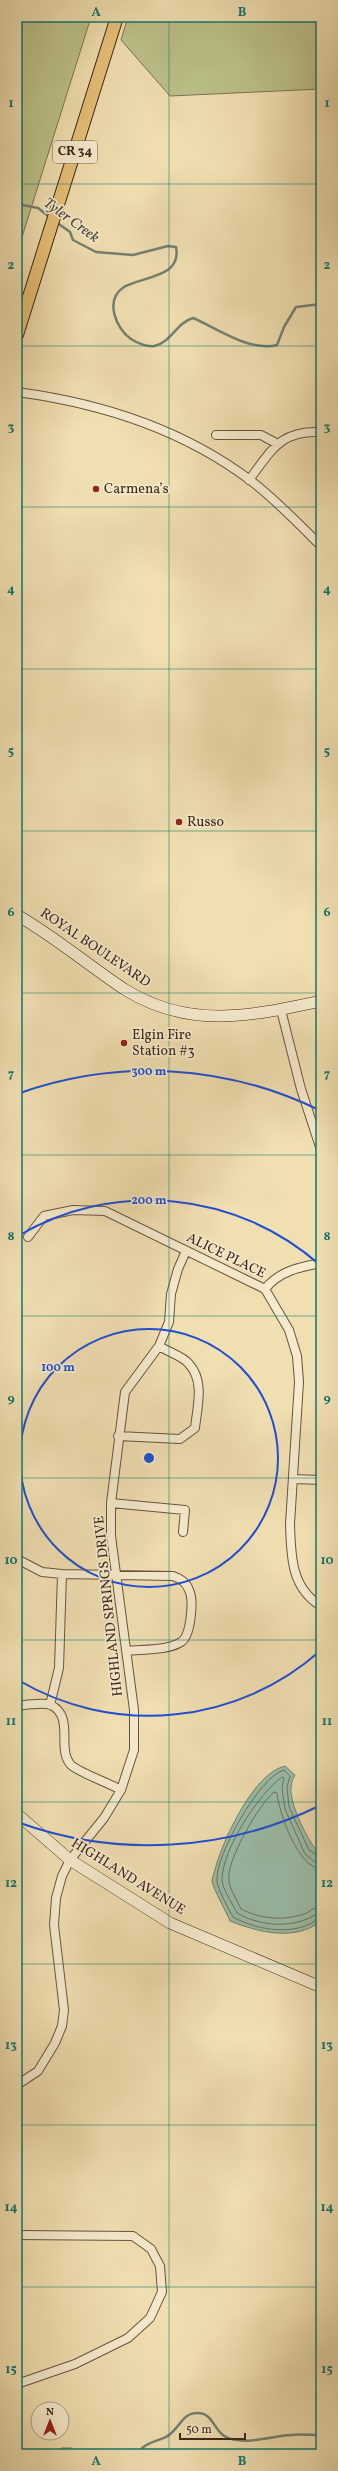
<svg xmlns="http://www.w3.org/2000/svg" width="338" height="2471" font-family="Vollkorn,serif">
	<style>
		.green { fill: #bcc18a; stroke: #7c7452 }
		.water { fill: #9abda9; stroke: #748170 }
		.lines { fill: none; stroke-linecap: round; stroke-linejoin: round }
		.shore { stroke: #6a7262; stroke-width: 1 }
		.stream { stroke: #748170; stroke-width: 2.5 }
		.street-casing { stroke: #685440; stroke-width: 10 }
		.secondary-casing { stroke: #3b261b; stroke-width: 12 }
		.primary-casing { stroke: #3b261b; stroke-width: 14 }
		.street { stroke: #f5eacc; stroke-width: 8 }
		.secondary { stroke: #f5eacc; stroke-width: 11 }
		.primary { stroke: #e8c078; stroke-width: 12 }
		.grid { fill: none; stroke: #0f766e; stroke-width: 1; stroke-opacity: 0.55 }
		.ring { fill: none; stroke: #1d4ed8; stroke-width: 2 }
		.poi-dot { fill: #8f2418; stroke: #f5eacc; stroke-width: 1.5 }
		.labels { text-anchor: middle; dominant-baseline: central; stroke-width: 3.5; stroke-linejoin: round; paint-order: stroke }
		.shield { fill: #f5eacc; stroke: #736150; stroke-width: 1 }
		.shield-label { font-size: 13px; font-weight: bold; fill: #3b261b }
		.poi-label { font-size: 14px; fill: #3b261b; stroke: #f5eacc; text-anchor: start }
		.street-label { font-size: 14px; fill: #3b261b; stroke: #f5eacc }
		.water-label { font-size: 15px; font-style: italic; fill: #534c3e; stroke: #f5eacc }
		.centre { fill: #1d4ed8; stroke: #f5eacc; stroke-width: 2 }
		.ring-label { font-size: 12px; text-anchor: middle; font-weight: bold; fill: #1d4ed8; stroke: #f5eacc; stroke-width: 3.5; stroke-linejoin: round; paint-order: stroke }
		.neatline { fill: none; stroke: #0f766e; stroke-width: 1.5 }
		.grid-label { font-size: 13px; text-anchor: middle; font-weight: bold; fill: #0f766e }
	</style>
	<rect width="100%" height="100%" fill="#f0dfb1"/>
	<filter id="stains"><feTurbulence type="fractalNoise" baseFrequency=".005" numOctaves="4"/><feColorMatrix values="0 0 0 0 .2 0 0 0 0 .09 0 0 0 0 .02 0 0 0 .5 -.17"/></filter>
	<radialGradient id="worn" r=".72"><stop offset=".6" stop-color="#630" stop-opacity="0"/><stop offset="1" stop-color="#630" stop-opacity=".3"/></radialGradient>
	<path class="green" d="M 17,17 L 91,17 L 17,253 Z
		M 128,17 L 321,17 L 321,89 L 170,96 L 121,40 Z"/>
	<path class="water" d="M 285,1766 L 295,1775 C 293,1779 291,1783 291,1787 C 289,1803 309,1845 321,1855 L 321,1921 C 295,1942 258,1932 230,1921 C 226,1911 214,1891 212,1881 C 212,1877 215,1871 216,1866 C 224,1838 254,1773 285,1766 Z
		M 62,2448 L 72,2448 L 78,2454 L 46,2454 Z"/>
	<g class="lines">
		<path class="shore" d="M 321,1858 L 309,1850 L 289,1807 L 287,1787 L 290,1776 L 284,1770 C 260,1776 215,1856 217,1880 C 217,1889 229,1909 233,1917 C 255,1929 286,1935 310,1924 C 315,1922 316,1918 321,1918
			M 321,1863 L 315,1862 L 305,1854 L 285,1809 L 282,1788 L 284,1778 L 282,1777 C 258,1795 223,1848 222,1879 C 222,1889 233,1904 237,1913 C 258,1925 285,1928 307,1919 C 313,1917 315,1913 321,1913
			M 321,1869 C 298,1868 279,1813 277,1793 L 274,1792 C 260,1803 225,1862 229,1881 C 230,1890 237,1900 241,1909 C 261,1919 283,1921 304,1914 C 310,1912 313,1907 321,1907"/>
		<path class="stream" d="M 17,204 L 38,208 L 51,218
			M 56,222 L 70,232 L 73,240 L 96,252 L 133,255 L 168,246 L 176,247 C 182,278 143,276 124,287 C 104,300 116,329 131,339 C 137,343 147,347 154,346 C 171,343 176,323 193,318 C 217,328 249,352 277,345 L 284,327 L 296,307 L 321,304
			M 142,2454 L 142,2448 C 152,2440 163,2440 169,2435 C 180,2427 183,2413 197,2413 C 213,2412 214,2432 226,2437 C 244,2446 272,2436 290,2435 C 300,2434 311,2435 321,2435"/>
		<g class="street-casing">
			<path id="street" d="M 17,392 C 100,403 182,429 250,480 C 275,499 298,523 321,546
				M 216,435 L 261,435 L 276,443
				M 249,480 C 272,450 280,430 321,432
				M 281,1010 L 301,1089 L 321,1150
				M 28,1237 L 44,1216 L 73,1210 L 105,1211 L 265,1289 L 289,1330 L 297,1356 L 299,1382 L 290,1524 C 291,1556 291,1588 321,1606
				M 265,1289 C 279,1271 300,1267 321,1263
				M 118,1436 L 180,1439 L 195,1428 C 197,1408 205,1381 189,1364 C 183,1356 168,1352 159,1346
				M 294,1479 L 321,1480
				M 111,1503 L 185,1510 L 183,1532
				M 17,1559 L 42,1572 L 62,1574 L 173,1576 C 181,1579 186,1582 189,1590 C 194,1600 191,1636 181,1642 C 167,1651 142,1649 126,1651
				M 50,1705 L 59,1668 L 62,1574
				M 17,1706 C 26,1705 43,1702 51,1705 C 75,1717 56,1749 71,1765 C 78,1772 111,1784 121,1790
				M 17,2085 L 38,2071 L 55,2043 L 62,2026 L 64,2010 L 54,1925 L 56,1898 L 62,1876 L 70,1860 L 104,1818 L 121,1790 L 134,1750 L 134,1710 L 111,1536 L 111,1503 L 125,1392 L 159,1346 L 169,1322 L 171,1294 L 178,1269 L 186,1251
				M 17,2235 L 133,2236 L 151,2249 L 160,2266 L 162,2292 L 150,2318 L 128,2338 L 75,2364 L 17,2384"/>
		</g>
		<g class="secondary-casing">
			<path id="secondary" d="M 17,915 C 55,937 88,965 124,989 C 189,1030 251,1016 321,1001
				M 17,1814 L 70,1860 L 170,1923 L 321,1987"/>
		</g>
		<g class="primary-casing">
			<path id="primary" d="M 17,335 L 117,17"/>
		</g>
		<use href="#street" class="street"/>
		<use href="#secondary" class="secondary"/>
		<use href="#primary" class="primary"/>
	</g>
	<path class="grid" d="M 169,17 L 169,2454M 17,184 L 321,184M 17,346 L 321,346M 17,507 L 321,507M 17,669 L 321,669M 17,831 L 321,831M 17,993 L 321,993M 17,1155 L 321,1155M 17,1316 L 321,1316M 17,1478 L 321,1478M 17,1640 L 321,1640M 17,1802 L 321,1802M 17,1964 L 321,1964M 17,2125 L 321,2125M 17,2287 L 321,2287"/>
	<g class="ring">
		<circle cx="149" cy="1458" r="129"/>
		<path d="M320 1651A258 258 0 0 1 18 1680M18 1236A258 258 0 0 1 320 1265"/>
		<path d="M319 1806A387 387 0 0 1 20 1823M20 1093A387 387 0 0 1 319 1110"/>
	</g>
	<g class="poi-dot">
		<circle cx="96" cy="489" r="4"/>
		<circle cx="179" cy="822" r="4"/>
		<circle cx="124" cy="1043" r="4"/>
	</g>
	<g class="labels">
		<rect class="shield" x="53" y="141" width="44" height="22" rx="3"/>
		<g class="shield-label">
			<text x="75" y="152">CR 34</text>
		</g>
		<g class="poi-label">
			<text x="104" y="489">Carmena’s</text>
			<text x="187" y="822">Russo</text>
			<text x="132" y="1035">Elgin Fire<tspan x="132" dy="16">Station #3</tspan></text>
		</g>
		<g class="street-label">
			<text transform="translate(95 948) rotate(34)">ROYAL BOULEVARD</text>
			<text transform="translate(226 1256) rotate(26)">ALICE PLACE</text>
			<text transform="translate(109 1606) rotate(-96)">HIGHLAND SPRINGS DRIVE</text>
			<text transform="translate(128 1877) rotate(32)">HIGHLAND AVENUE</text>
		</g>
		<g class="water-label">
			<text transform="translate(71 221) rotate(36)">Tyler Creek</text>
		</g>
	</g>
	<circle cx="149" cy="1458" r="6" class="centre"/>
	<g class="ring-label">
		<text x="149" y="1075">300 m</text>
		<text x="149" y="1204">200 m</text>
		<text x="58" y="1371">100 m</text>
	</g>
	<rect width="338" height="2471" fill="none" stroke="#f0dfb1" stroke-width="44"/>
	<g transform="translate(50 2421)"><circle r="19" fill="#f5eacc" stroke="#ab9c85"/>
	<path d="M0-3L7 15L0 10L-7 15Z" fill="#8f2418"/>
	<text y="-6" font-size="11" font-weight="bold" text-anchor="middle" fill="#3b261b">N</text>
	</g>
	<path d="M180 2433v6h65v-6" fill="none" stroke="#3b261b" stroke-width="2"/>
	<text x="186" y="2433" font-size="12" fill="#3b261b" stroke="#f5eacc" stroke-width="3" paint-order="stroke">50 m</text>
	<rect x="22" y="22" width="294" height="2427" class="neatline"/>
	<g class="grid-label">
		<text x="96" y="16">A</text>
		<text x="242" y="16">B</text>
		<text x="11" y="107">1</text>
		<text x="327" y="107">1</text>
		<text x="11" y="269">2</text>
		<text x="327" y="269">2</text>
		<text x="11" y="431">3</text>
		<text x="327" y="431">3</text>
		<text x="11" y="593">4</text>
		<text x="327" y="593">4</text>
		<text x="11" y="755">5</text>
		<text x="327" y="755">5</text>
		<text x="11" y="916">6</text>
		<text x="327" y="916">6</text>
		<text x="11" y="1078">7</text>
		<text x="327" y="1078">7</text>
		<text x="11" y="1240">8</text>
		<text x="327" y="1240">8</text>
		<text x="11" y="1402">9</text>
		<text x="327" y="1402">9</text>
		<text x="11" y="1564">10</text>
		<text x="327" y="1564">10</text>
		<text x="11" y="1725">11</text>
		<text x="327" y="1725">11</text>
		<text x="11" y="1887">12</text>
		<text x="327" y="1887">12</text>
		<text x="11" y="2049">13</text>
		<text x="327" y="2049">13</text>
		<text x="11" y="2211">14</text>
		<text x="327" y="2211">14</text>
		<text x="11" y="2373">15</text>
		<text x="327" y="2373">15</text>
		<text x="96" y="2465">A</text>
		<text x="242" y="2465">B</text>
	</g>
	<rect width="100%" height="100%" filter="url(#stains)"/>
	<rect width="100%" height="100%" fill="url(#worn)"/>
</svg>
